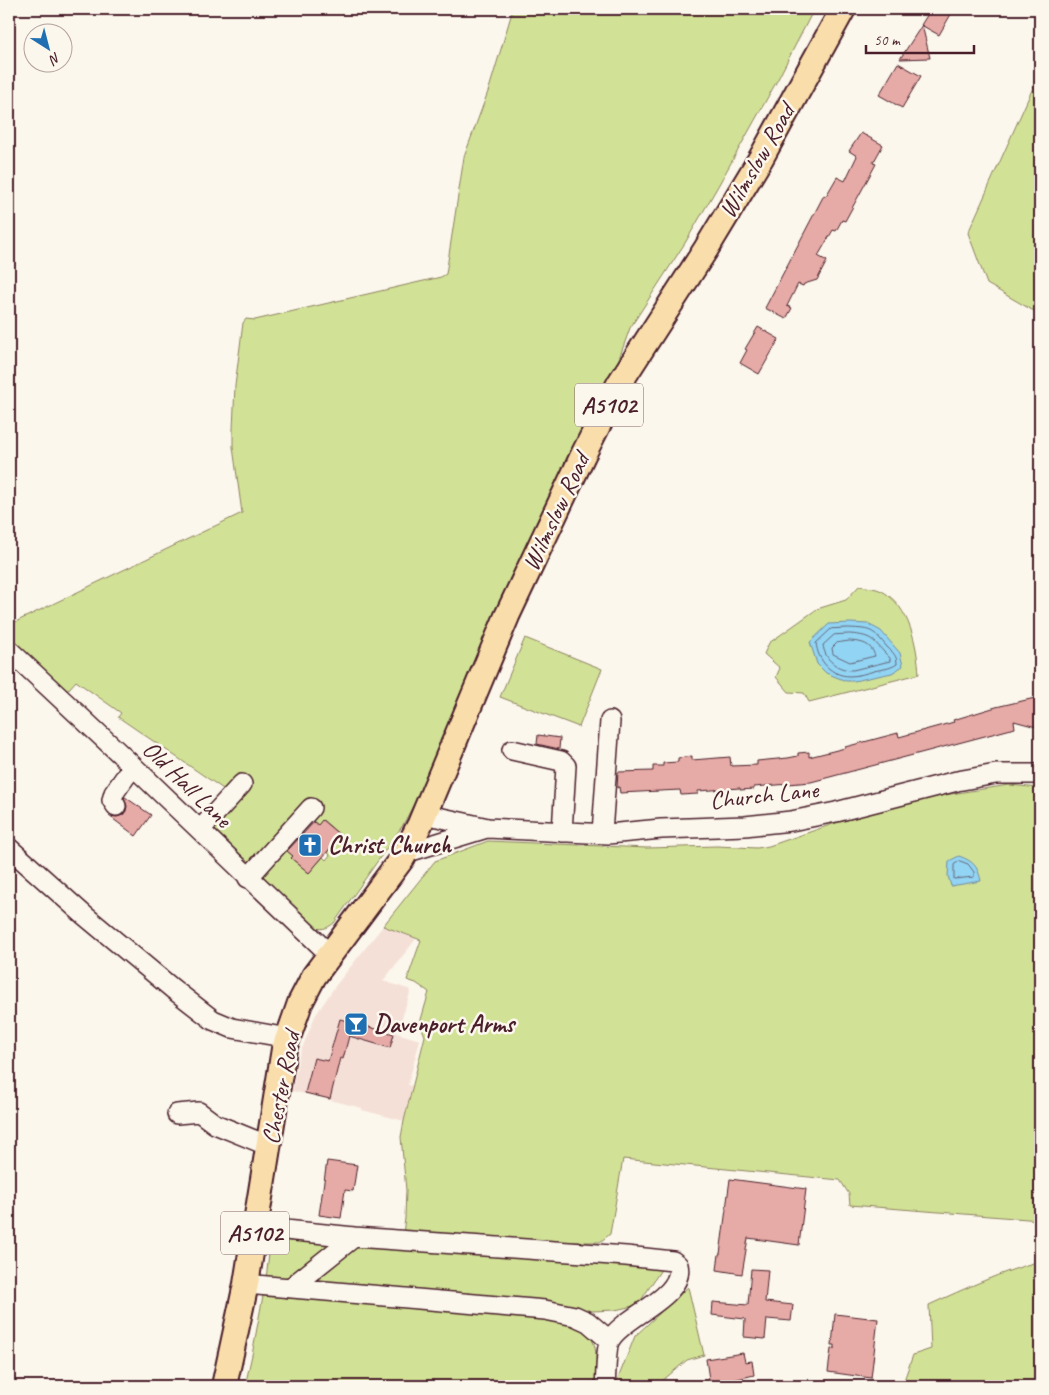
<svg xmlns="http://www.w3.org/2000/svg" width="1049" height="1395" font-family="Caveat,sans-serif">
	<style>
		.built { fill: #f5e0d7 }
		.green { fill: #d1e296; stroke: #8e8060; fill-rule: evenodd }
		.water { fill: #91d4f3; stroke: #758ca3 }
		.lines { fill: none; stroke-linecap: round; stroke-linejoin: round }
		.shore { stroke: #66677b; stroke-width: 1 }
		.building { fill: #e6aba6; stroke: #4a1f2b }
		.minor-casing { stroke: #4a1f2b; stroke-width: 22 }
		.major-casing { stroke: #4a1f2b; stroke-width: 28 }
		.minor { stroke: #fbf7ec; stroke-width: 19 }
		.major { stroke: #f9deab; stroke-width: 24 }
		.labels { text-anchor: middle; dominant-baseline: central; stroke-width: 5; stroke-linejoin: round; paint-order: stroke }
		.shield { fill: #fbf7ec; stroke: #7f6065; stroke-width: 1 }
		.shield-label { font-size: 24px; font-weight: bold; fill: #4a1f2b }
		.street-label { font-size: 25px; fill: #4a1f2b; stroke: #fbf7ec }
		.poi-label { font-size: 25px; font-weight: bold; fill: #4a1f2b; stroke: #fbf7ec; text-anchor: start }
	</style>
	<rect width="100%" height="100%" fill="#fbf7ec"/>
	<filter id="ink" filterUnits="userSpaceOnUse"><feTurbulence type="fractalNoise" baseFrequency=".02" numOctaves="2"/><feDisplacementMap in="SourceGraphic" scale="10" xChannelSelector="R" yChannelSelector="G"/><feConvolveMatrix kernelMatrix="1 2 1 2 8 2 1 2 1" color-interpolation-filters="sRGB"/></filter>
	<g filter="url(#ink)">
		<path class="built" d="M 383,926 L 416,939 L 383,981 L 411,990 L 397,1033 L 420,1040 L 408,1085 L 413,1086 L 404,1121 L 362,1110 L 362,1108 L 334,1101 L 292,1091 L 299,1056 L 315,1016 L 336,985 Z"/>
		<path class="green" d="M 513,9 L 814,9 L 778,79 L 718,186 L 685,243 L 630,328 L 616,367 L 504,604 L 415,802 L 403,825 L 334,923 C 327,929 321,930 312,927 L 207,829 L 235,797 L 118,717 L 121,713 L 76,681 L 67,691 L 9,640 L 9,625 L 242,513 L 233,447 L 233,429 L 235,386 L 243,323 L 246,319 L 255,320 L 441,277 L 446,274 L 464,157 L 489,89 ZM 308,817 L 318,825 L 323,820 L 341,836 L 327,852 L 330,855 L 326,860 L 323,857 L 309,873 L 291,858 L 293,856 L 286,850 Z
			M 1040,72 L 1040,310 L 1032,310 L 987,284 L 968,233 Z
			M 859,586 C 866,587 876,588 882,591 C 910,607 917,645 919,674 L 809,702 L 804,693 L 789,692 L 776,677 L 780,668 L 764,654 L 769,643 L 817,609 L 846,600 Z
			M 525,638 L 602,669 L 579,727 L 500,697 Z
			M 1009,785 L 1040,788 L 1040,1220 L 850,1205 L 849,1194 L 840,1180 L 623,1159 L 610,1234 L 600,1242 L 559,1242 L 403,1234 L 405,1218 L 406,1190 L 401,1137 L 404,1121 L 425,1036 L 420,1023 L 429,992 L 416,983 L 407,980 L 421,940 L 383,926 L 435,861 L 488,841 L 647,848 L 717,846 L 757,848 L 769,846 L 833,824 L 889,808 L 944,795 Z
			M 271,1236 L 339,1242 L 291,1280 L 266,1279 Z
			M 356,1244 L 662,1268 L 638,1305 L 615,1310 L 593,1311 L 552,1304 L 305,1285 Z
			M 1040,1261 L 1040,1386 L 902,1386 L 913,1355 L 931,1349 L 929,1305 C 966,1288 1001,1272 1040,1261 Z
			M 688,1287 L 704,1355 L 687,1360 L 656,1386 L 615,1386 L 635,1336 Z
			M 263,1296 L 521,1316 C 539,1319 582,1322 592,1339 C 599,1352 595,1372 595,1386 L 245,1386 L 252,1355 Z"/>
		<path class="water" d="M 850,623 L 868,624 L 881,631 L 900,653 L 903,666 L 892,673 L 854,681 L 846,681 L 826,673 L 817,664 L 810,642 L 829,624 Z
			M 959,856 C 973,861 978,866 981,881 L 951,886 L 948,876 L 949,861 Z"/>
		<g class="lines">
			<path class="shore" d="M 849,628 C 873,629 873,630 887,647 C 893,653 897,655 897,664 C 890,669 882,669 874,671 C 867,673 858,676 850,676 C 831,676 818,661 816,643 L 831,629 Z
				M 850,634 C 876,636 872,641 890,658 L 890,661 L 853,670 C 837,670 825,660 823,645 L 834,635 Z
				M 850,641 C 862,642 871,643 875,656 L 850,662 L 833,654 L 832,648 L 837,643 Z
				M 960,861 L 968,864 L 974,872 L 974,877 L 954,879 L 954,865 Z"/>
		</g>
		<path class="building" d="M 931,9 L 954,9 L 939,35 L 921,25 Z
			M 922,25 L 930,58 L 900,59 Z
			M 898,63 L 921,76 L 902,108 L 879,95 Z
			M 861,133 L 883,145 L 873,163 L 876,164 L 845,221 L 842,220 L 836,231 L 833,230 L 818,256 L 827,261 L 817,280 L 804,284 L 803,286 L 798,284 L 787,306 L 792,308 L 786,319 L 765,308 L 824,195 L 826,196 L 837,177 L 845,181 L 857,156 L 849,151 Z
			M 758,327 L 779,339 L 759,374 L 740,363 L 747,350 L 745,349 Z
			M 1035,698 L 1036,701 L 1040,702 L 1040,728 L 1014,721 L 1015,728 L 811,782 L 754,787 L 754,789 L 740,790 L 740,788 L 698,791 L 698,794 L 681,795 L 680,790 L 620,793 L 619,787 L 617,788 L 618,772 L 653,771 L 653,766 L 663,766 L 663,763 L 678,762 L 678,758 L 692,756 L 692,760 L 730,757 L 731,766 L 757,765 L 757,761 L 788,758 L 798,756 L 798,753 L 809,752 L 809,757 L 845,748 L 845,747 L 898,733 L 899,737 L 954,722 L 953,720 L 996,707 Z
			M 538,735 L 560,738 L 559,749 L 537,744 Z
			M 125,797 L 151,815 L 136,836 L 109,816 L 117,817 L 123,815 L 126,811 L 127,806 L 124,798 Z
			M 322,820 L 341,836 L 309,873 L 291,858 L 293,856 L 287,851 L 314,822 L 318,825 Z
			M 340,1019 L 394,1034 L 390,1048 L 349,1036 L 343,1059 L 340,1058 L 330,1099 L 305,1093 L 314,1058 L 328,1061 Z
			M 327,1161 L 357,1165 L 353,1191 L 345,1190 L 341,1218 L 319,1215 Z
			M 730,1179 L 806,1189 L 799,1245 L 748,1238 L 742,1274 L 717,1270 L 719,1254 L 720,1254 Z
			M 751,1269 L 768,1270 L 765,1302 L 793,1305 L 791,1321 L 767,1319 L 765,1339 L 744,1337 L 745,1319 L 712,1315 L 713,1302 L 748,1305 Z
			M 835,1314 L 878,1319 L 871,1378 L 828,1372 L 831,1349 L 835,1348 L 835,1345 L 832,1345 Z
			M 743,1353 L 745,1362 L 752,1361 L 754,1375 L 729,1381 L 731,1384 L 710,1386 L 706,1359 Z"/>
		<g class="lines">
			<g class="minor-casing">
				<path id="minor" d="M 9,650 L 133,766 L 323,948 L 331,951
					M 512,750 L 561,761 L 566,766 L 562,832
					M 116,806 L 112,800 L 114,793 L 133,766
					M 424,814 L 488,828 L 608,834 L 661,829 L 745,826 L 791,821 L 836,812 L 957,781 L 996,774 L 1040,774
					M 200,830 L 242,784
					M 602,833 L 610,721
					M 9,848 L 84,915 L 173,989 L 213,1020 L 232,1028 L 288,1038
					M 405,853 L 487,828
					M 248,878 L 311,808
					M 177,1114 L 199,1112 L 215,1124 L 269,1146
					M 256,1227 L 354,1237
					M 246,1284 L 545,1310 L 575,1316 L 588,1322 L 609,1340
					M 290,1288 L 354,1237 L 626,1256 L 673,1261 L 678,1265 C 686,1297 623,1316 610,1340 C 606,1346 606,1377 605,1386"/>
			</g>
			<g class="major-casing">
				<path id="major" d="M 224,1386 L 246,1284 L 284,1049 L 300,1003 L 314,976 L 403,857 L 420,824 L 507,616 L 583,455 L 619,384 L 706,249 L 761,158 L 843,9"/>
			</g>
			<use href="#minor" class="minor"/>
			<use href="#major" class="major"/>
		</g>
	</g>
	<defs>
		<g id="church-square" transform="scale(1.25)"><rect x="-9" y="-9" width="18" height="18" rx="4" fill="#1f6fb2" stroke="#fbf7ec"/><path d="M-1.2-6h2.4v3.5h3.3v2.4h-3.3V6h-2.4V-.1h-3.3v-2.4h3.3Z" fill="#fff"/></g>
		<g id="bar-square" transform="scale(1.25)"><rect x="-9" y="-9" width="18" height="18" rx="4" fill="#1f6fb2" stroke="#fbf7ec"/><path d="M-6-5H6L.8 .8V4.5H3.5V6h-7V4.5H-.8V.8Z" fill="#fff"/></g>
	</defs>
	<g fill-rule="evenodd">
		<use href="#church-square" x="310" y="845"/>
		<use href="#bar-square" x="356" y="1024"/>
	</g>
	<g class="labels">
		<g class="shield">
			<rect x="575" y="383.5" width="68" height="43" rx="4"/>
			<rect x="221" y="1211.5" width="68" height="43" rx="4"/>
		</g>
		<g class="shield-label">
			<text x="609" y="405">A5102</text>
			<text x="255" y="1233">A5102</text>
		</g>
		<g class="street-label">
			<text transform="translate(757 161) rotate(-60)">Wilmslow Road</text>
			<text transform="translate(556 512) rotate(-65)">Wilmslow Road</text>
			<text transform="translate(187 784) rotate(44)">Old Hall Lane</text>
			<text transform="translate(764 795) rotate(-6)">Church Lane</text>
			<text transform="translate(281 1088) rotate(-79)">Chester Road</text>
		</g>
		<g class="poi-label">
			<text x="328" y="845">Christ Church</text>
			<text x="374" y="1024">Davenport Arms</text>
		</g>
	</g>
	<rect width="1049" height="1395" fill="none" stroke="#fbf7ec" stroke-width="30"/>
	<rect x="15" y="15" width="1019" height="1365" fill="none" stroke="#4a1f2b" stroke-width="2" filter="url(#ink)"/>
	<g transform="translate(48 48) rotate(144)"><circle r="24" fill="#fbf7ec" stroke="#b4a19f"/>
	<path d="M0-4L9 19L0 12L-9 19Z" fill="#1f6fb2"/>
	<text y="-8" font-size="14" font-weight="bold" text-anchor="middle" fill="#4a1f2b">N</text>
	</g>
	<path d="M866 45v8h108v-8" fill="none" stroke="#4a1f2b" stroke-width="2.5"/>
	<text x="874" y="45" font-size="15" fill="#4a1f2b" stroke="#fbf7ec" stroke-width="4" paint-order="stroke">50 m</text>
</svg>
